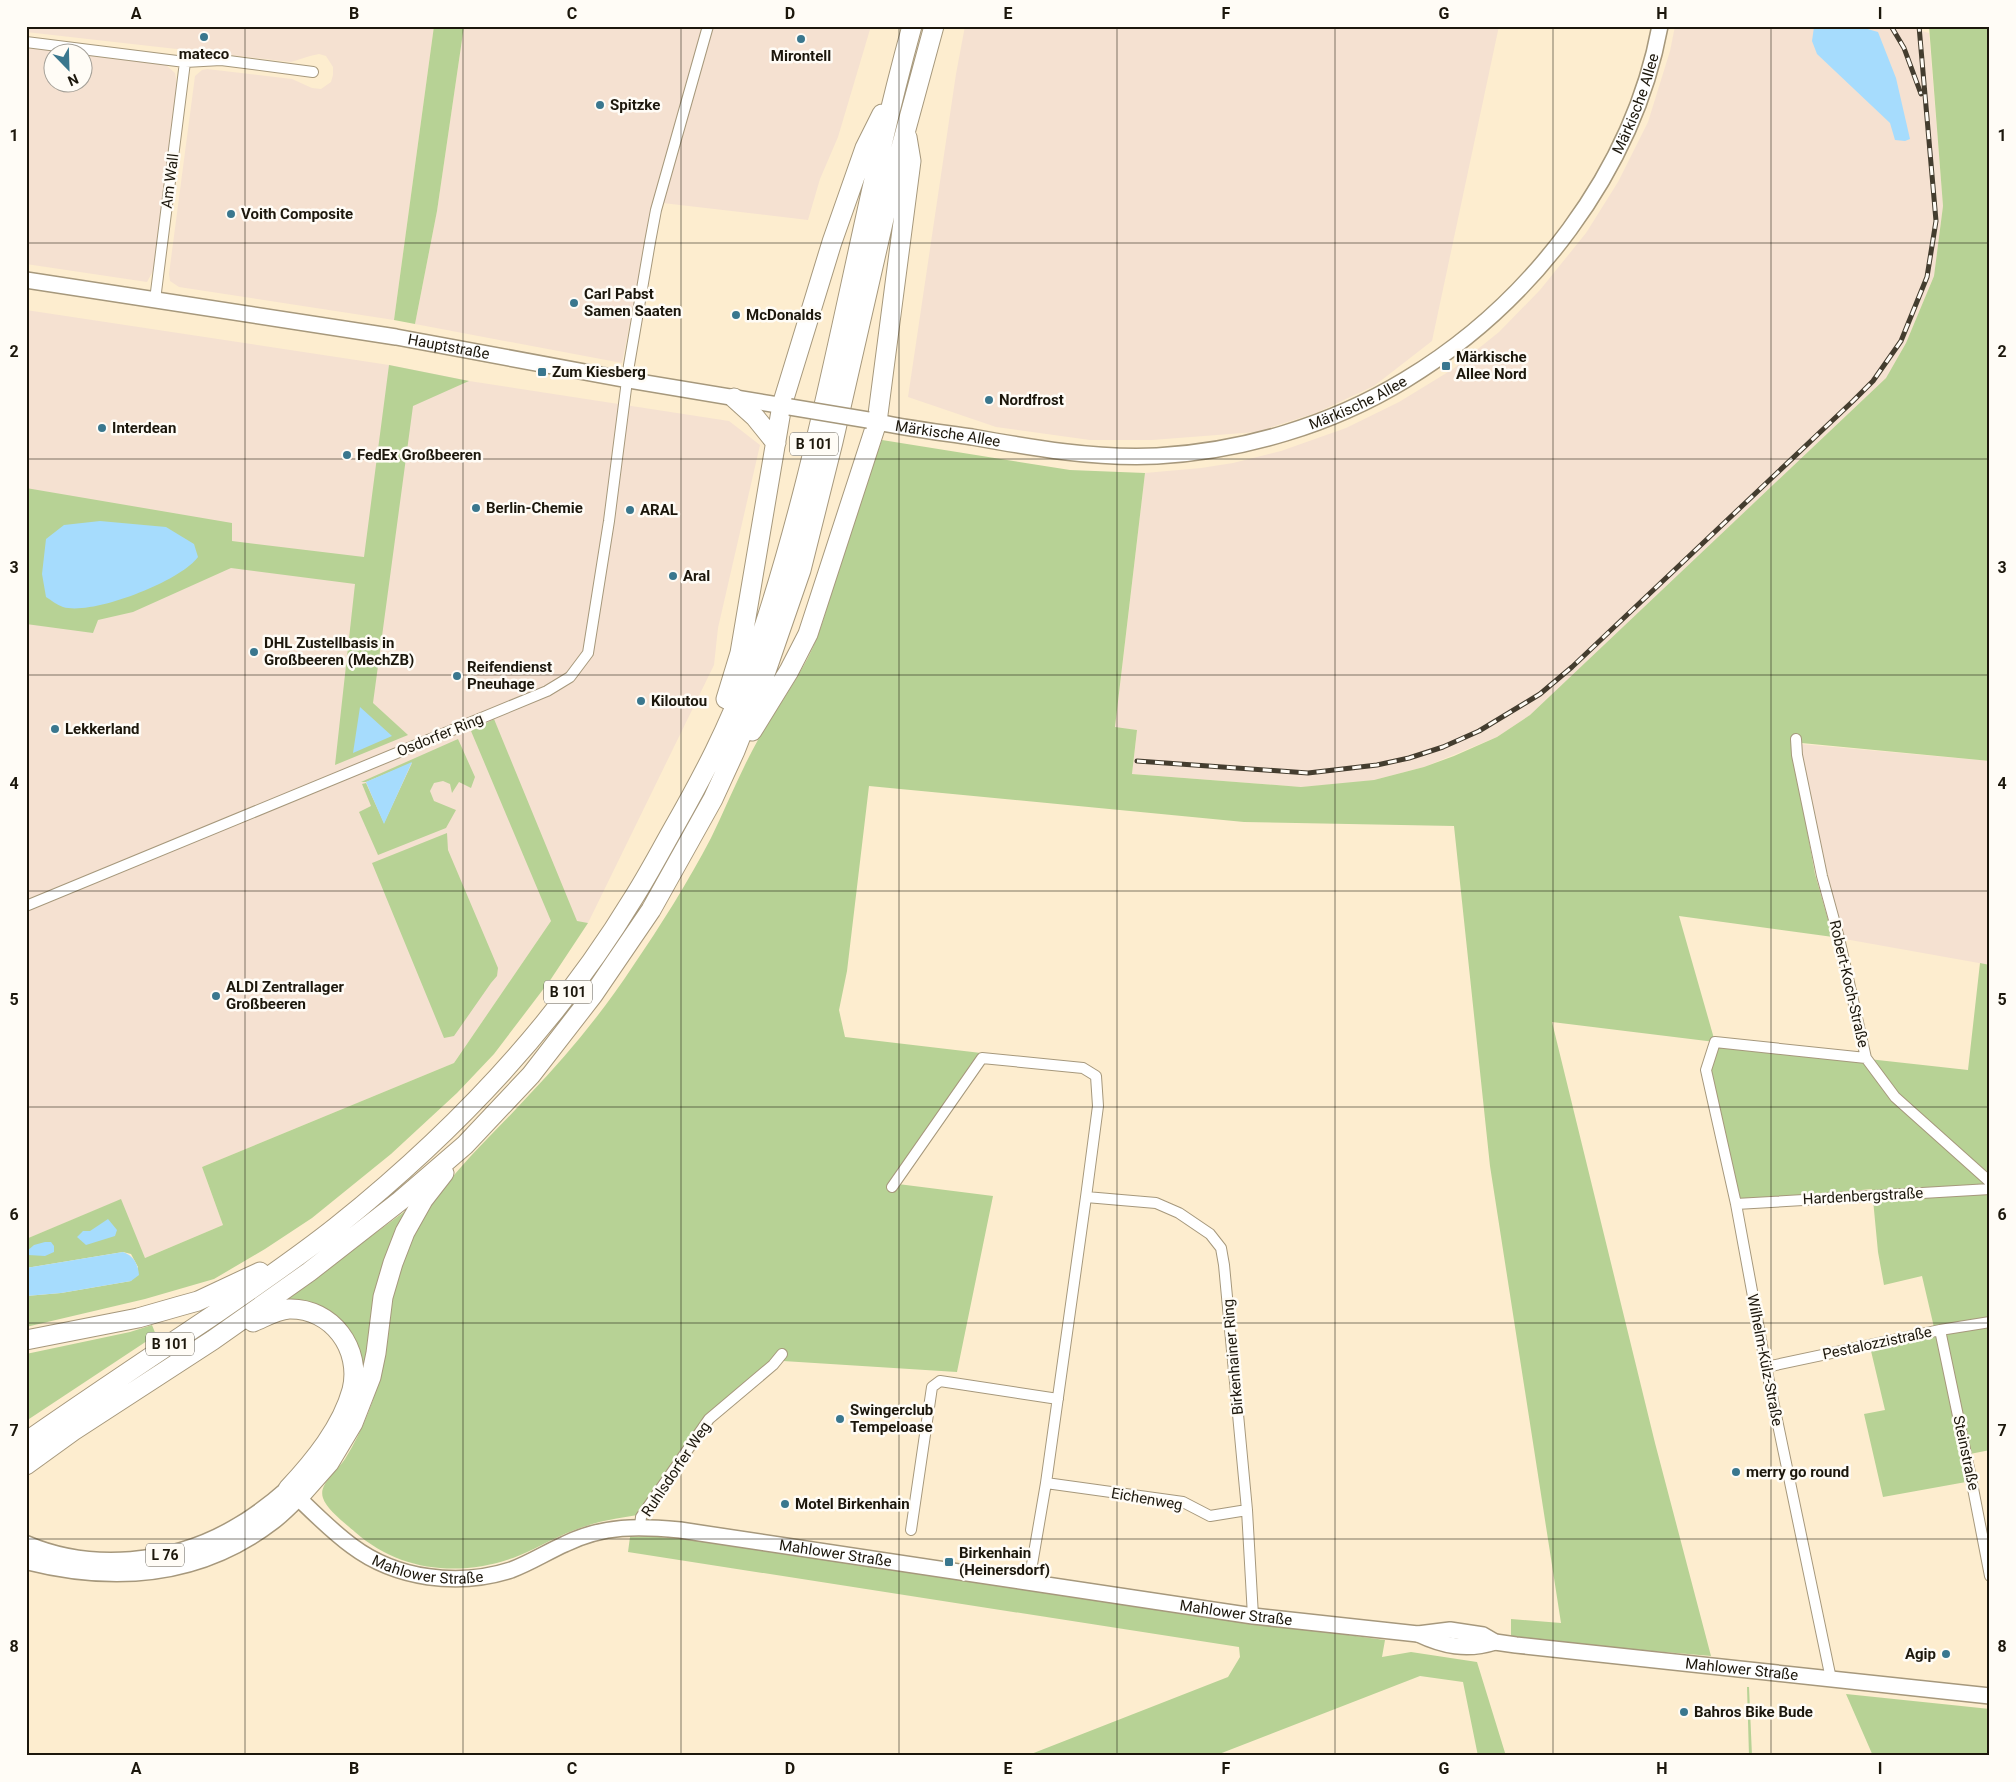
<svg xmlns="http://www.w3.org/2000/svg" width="2016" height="1782" font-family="Roboto,sans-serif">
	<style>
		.industrial { fill: #f5e1d1 }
		.green { fill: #b7d295 }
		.water { fill: #a6dcfd }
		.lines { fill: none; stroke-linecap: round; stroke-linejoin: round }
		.street-casing { stroke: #a6987c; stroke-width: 12 }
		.secondary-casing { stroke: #a6987c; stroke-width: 18 }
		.primary-casing { stroke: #a6987c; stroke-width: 19 }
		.highway-casing { stroke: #a6987c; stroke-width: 21 }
		.street { stroke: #fff; stroke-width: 10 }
		.secondary { stroke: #fff; stroke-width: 15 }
		.primary { stroke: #fff; stroke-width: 16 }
		.highway { stroke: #fff; stroke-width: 19 }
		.rail-casing { stroke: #443d2f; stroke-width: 5 }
		.rail { stroke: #fffcf6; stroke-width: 3; stroke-dasharray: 9; stroke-linecap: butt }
		.secondary-bridge-casing { stroke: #a6987c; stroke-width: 18; stroke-linecap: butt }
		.secondary-bridge { stroke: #fff; stroke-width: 15 }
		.grid { fill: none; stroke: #1c170c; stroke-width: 1; stroke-opacity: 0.55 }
		.poi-dot { fill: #3a778e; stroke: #fffcf6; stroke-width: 2 }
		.labels { text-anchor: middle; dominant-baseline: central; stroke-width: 5; stroke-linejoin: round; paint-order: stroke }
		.shield { fill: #fffcf6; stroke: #605c52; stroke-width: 1 }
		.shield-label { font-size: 14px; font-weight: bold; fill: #1c170c }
		.poi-label { font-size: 15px; font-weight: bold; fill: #1c170c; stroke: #fffcf6; text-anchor: start }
		.street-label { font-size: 15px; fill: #1c170c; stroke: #fffcf6 }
		.neatline { fill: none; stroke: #1c170c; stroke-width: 2 }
		.grid-label { font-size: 16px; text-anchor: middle; font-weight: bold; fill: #1c170c }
	</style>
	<rect width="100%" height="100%" fill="#fdedcf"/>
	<path class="industrial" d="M 26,26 L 434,26 L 394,320 L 179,287 L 170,281 L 169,274 L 195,76 L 202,70 L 207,69 L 292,79 L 312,88 L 321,89 L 331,82 L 333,75 L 333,67 L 326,56 L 319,54 L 310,56 L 291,62 L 26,32 Z
		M 464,26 L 871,26 L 838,137 L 820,179 L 808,220 L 654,202 L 622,363 L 415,324 L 437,211 Z
		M 965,26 L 1499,26 L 1432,341 L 1374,386 L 1316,413 L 1256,432 L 1152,440 L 1090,440 L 996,427 L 908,397 L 956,74 Z
		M 1675,26 L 1904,26 L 1929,33 L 1943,206 L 1934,276 L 1906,343 L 1886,378 L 1550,697 L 1530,715 L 1497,737 L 1424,767 L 1374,780 L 1341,784 L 1301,787 L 1132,774 L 1137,730 L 1115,728 L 1145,473 L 1201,468 L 1233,463 L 1281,451 L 1346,428 L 1399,402 L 1453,369 L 1499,332 L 1540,290 L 1586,233 L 1618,182 L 1648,122 L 1670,51 Z
		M 26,48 L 64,52 L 52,52 L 52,82 L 82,82 L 83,55 L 166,65 L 175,73 L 177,85 L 153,271 L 147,282 L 26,264 Z
		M 26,310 L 389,365 L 469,381 L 729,421 L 760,445 L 718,628 L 714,665 L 588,923 L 551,921 L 454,1063 L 202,1167 L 223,1225 L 145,1258 L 120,1200 L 26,1239 Z
		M 1800,744 L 1990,761 L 1990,965 L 1839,938 L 1828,875 L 1814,823 Z"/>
	<path class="green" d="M 434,26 L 464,26 L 437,211 L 415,324 L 394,320 Z
		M 1929,26 L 1990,26 L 1990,761 L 1791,742 L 1815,874 L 1833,937 L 1679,916 L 1715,1042 L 1968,1070 L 1980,963 L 1990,965 L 1990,1450 L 1960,1456 L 1966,1482 L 1883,1497 L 1864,1414 L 1885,1410 L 1871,1351 L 1936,1336 L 1922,1276 L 1884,1285 L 1878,1252 L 1872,1189 L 1738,1202 L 1711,1070 L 1715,1042 L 1552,1022 L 1655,1443 L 1711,1656 L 1511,1639 L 1511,1619 L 1561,1623 L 1490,1166 L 1454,826 L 1244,822 L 869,786 L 847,971 L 839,1010 L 845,1037 L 981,1053 L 890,1183 L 993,1196 L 957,1372 L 783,1361 L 709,1419 L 645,1514 C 624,1517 603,1520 583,1527 C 560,1534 540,1547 518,1556 C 462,1578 400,1572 355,1532 C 347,1525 326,1509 323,1498 C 318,1484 338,1470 345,1459 C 363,1430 376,1397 383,1364 C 391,1329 390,1289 404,1256 C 430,1189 482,1147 529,1095 C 567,1055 603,1012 633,966 C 661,925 688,882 711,838 C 727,805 741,770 759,738 C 778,706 805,670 818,635 C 827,611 833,585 841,560 C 854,520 867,480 882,440 L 1070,470 L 1145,473 L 1115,727 L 1137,730 L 1132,774 L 1301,787 L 1374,780 L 1424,767 L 1454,756 L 1497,737 L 1530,715 L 1886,378 L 1906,343 L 1934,276 L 1943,206 Z
		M 389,365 L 469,381 L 413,406 L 373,703 L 408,735 L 335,765 L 355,584 L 231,568 L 133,612 L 98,620 L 93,633 L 26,624 L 26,488 L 232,523 L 232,541 L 364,557 Z
		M 494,719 L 577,921 L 588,923 L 551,979 L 494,1054 L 457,1093 L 391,1154 L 312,1218 L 265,1249 L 214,1279 L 145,1299 L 26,1327 L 26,1296 L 61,1293 L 131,1281 L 138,1267 L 131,1254 L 123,1252 L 26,1268 L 26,1239 L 121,1199 L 145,1258 L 223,1225 L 202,1167 L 454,1063 L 551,921 L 471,731 Z
		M 458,739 L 475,777 L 471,788 L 459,782 L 452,793 L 450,784 L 443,781 L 434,783 L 430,791 L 434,801 L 456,810 L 446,828 L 378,855 L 359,812 L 371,806 L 362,784 L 366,783 L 384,823 L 412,763 L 366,782 L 361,782 Z
		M 447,833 L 448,850 L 498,968 L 497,976 L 491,983 L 454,1036 L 444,1038 L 372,863 Z
		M 408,1209 L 371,1351 L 340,1428 L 352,1340 L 279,1304 Z
		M 152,1325 L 156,1335 L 26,1421 L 26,1354 L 130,1332 Z
		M 649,1536 L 691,1540 L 1186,1613 L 1385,1640 L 1382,1657 L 1411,1652 L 1477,1662 L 1506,1756 L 1478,1756 L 1463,1682 L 1420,1676 L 1214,1756 L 1026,1756 L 1228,1677 L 1240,1657 L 1239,1647 L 628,1552 L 630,1537 Z
		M 1747,1687 L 1749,1687 L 1752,1756 L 1749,1756 Z
		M 1846,1694 L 1990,1709 L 1990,1756 L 1873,1756 Z"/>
	<path class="water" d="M 1818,26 L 1857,26 L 1878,32 L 1896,78 L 1910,139 L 1905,141 L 1895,140 L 1890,123 L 1817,54 L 1812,41 L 1814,27 Z
		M 100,521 L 166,527 L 194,544 L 198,557 C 181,581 92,616 63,607 C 57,605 51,600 46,597 L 42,574 L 46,539 L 64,525 Z
		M 360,707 L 392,736 L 353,753 Z
		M 412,762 L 384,824 L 366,782 Z
		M 108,1219 L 117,1230 L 115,1236 L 86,1245 L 77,1237 L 83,1231 L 90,1231 Z
		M 45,1242 L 51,1242 L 54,1246 L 54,1252 L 45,1256 L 28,1255 L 27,1251 L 34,1245 Z
		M 123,1252 C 134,1256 138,1264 139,1275 L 131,1281 L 61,1293 L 26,1296 L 26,1268 Z"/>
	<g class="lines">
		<g class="street-casing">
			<path id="street" d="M 26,42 L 185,62 L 221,60 L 313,72
				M 155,300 L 185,62
				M 1796,739 L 1797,755 L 1822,876 L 1839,938 L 1866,1058 L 1895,1097 L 1990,1182
				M 26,906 L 547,691 L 570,677 L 588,653 L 609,521 L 629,365 L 650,242 L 656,210 L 708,26
				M 892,1187 L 982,1058 L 1083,1068 L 1096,1076 L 1098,1106 L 1086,1197 L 1046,1483 L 1029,1582
				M 1086,1197 L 1156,1203 L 1179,1213 L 1210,1234 L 1221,1248 L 1224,1265 L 1247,1510 L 1253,1616
				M 1736,1204 L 1990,1189
				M 1940,1330 L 1971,1478 L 1990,1576
				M 1766,1367 L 1940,1330 L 1990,1322
				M 1046,1483 L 1183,1502 L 1210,1516 L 1247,1510
				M 640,1526 L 641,1517 L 709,1419 L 773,1365 L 782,1354
				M 911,1530 L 932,1387 L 940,1381 L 1058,1399
				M 1831,1679 L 1766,1367 L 1736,1204 L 1706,1070 L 1715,1042 L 1866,1058"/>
		</g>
		<g class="secondary-casing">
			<g id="secondary">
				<path id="s1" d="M 26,280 L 396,337 L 628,380 L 790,407"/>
				<path id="s2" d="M 868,420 C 902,428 938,432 972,437 C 1033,448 1095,459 1157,456 C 1243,451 1331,425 1405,380 C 1531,304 1633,172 1660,26"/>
				<path id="s3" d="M 290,1490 C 310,1509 330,1530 352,1546 C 396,1579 458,1587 511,1570 C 530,1563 547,1552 565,1544 C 604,1525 639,1526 680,1530 L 1253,1616 L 1418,1634 L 1450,1630 L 1483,1635 L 1495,1642 L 1516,1645 L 1990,1696"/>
				<path d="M 1418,1634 C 1443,1646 1467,1651 1495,1642"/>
			</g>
		</g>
		<g class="primary-casing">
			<path id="primary" d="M 26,1544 C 91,1572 172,1564 233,1529 C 253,1518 271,1504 288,1489
				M 26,1561 C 113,1583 199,1578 273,1521 C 282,1514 290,1506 298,1498"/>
		</g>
		<g class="highway-casing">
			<path id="highway" d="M 734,398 L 755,417 L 776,443
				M 726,699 L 740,653 L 782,405 L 832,242 L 865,148 L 882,114
				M 752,731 L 789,671 L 808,634 L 877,422 L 911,161 L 907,137
				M 253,1322 C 265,1317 276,1310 289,1309 C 332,1308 362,1349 352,1390 C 342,1427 314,1461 288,1489
				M 26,1340 L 138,1318 L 180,1306 L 198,1301 L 260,1272
				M 26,1442 C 89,1398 152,1356 215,1314 C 256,1286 297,1258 336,1227 C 451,1135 557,1024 634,897 C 648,875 660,852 673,829 C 702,778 729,727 749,671 C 824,462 853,240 912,26
				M 26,1465 L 73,1431 L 213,1340 L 309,1272 L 400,1201 L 465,1145 L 531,1075 L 593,995 L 651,910 L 713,799 L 735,751 L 763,680 L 801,570 L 833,442 L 896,166 L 934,26
				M 298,1498 L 329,1463 L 353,1423 L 371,1377 L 376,1353 L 383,1297 L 393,1263 L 405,1232 L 423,1200 L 444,1173"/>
		</g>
		<use href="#street" class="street"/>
		<use href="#secondary" class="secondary"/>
		<use href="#primary" class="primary"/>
		<use href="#highway" class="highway"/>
		<g class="rail-casing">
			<path id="rail" d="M 1891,26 L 1904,48 L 1921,94
				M 1137,761 L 1308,773 L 1377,765 L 1409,758 L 1443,747 L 1479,731 L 1540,694 L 1572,667 L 1853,401 L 1873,381 L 1901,341 L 1927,277 L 1936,221 L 1919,26"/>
		</g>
		<use href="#rail" class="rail"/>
		<g class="secondary-bridge-casing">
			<path id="secondary-bridge" d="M 790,407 L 868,420"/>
		</g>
		<use href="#secondary-bridge" class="secondary-bridge"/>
	</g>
	<path class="grid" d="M 245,26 L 245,1756M 463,26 L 463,1756M 681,26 L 681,1756M 899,26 L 899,1756M 1117,26 L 1117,1756M 1335,26 L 1335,1756M 1553,26 L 1553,1756M 1771,26 L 1771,1756M 26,243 L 1990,243M 26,459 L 1990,459M 26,675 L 1990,675M 26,891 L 1990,891M 26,1107 L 1990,1107M 26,1323 L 1990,1323M 26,1539 L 1990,1539"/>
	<g class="poi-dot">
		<circle cx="204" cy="37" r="5"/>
		<circle cx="801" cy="39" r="5"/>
		<circle cx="600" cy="105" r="5"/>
		<circle cx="231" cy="214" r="5"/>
		<circle cx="574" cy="303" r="5"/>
		<circle cx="736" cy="315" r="5"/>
		<rect x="1441" y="361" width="10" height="10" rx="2.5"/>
		<rect x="537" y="367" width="10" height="10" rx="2.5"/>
		<circle cx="989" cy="400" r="5"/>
		<circle cx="102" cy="428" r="5"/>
		<circle cx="347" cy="455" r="5"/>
		<circle cx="476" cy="508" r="5"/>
		<circle cx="630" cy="510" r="5"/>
		<circle cx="673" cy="576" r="5"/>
		<circle cx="254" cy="652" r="5"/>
		<circle cx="457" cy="676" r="5"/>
		<circle cx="641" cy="701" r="5"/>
		<circle cx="55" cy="729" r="5"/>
		<circle cx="216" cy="996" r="5"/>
		<circle cx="840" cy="1419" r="5"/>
		<circle cx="1736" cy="1472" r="5"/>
		<circle cx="785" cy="1504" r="5"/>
		<rect x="944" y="1557" width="10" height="10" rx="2.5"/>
		<circle cx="1946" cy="1654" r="5"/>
		<circle cx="1684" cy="1712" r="5"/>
	</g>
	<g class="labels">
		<g class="shield">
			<rect x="790" y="432.5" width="48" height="23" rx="4"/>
			<rect x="544" y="980.5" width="48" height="23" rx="4"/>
			<rect x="146" y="1332.5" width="48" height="23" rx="4"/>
			<rect x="146" y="1543.5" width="38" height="23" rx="4"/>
		</g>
		<g class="shield-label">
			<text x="814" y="444">B 101</text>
			<text x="568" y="992">B 101</text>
			<text x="170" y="1344">B 101</text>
			<text x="165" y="1555">L 76</text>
		</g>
		<g class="poi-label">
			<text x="204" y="54" text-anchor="middle">mateco</text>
			<text x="801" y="56" text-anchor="middle">Mirontell</text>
			<text x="610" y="105">Spitzke</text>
			<text x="241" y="214">Voith Composite</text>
			<text x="584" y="294">Carl Pabst<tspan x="584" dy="17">Samen Saaten</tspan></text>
			<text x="746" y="315">McDonalds</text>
			<text x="1456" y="357">Märkische<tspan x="1456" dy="17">Allee Nord</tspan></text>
			<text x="552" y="372">Zum Kiesberg</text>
			<text x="999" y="400">Nordfrost</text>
			<text x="112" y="428">Interdean</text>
			<text x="357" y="455">FedEx Großbeeren</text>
			<text x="486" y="508">Berlin-Chemie</text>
			<text x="640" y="510">ARAL</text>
			<text x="683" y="576">Aral</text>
			<text x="264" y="643">DHL Zustellbasis in<tspan x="264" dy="17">Großbeeren (MechZB)</tspan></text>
			<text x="467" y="667">Reifendienst<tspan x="467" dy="17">Pneuhage</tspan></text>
			<text x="651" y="701">Kiloutou</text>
			<text x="65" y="729">Lekkerland</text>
			<text x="226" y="987">ALDI Zentrallager<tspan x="226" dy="17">Großbeeren</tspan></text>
			<text x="850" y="1410">Swingerclub<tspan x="850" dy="17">Tempeloase</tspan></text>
			<text x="1746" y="1472">merry go round</text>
			<text x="795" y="1504">Motel Birkenhain</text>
			<text x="959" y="1553">Birkenhain<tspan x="959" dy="17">(Heinersdorf)</tspan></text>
			<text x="1936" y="1654" text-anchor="end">Agip</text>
			<text x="1694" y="1712">Bahros Bike Bude</text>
		</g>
		<g class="street-label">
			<text stroke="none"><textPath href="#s2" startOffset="921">Märkische Allee</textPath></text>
			<text transform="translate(170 181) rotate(-83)">Am Wall</text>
			<text stroke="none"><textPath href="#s1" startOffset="428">Hauptstraße</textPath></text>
			<text stroke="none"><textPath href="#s2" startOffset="501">Märkische Allee</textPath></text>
			<text stroke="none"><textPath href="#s2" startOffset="81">Märkische Allee</textPath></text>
			<text transform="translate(440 735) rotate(-22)">Osdorfer Ring</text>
			<text transform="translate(1849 984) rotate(77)">Robert-Koch-Straße</text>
			<text transform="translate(1863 1196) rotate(-3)">Hardenbergstraße</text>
			<text transform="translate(1877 1343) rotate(-12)">Pestalozzistraße</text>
			<text transform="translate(1233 1357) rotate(-95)">Birkenhainer Ring</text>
			<text transform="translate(1765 1360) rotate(79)">Wilhelm-Külz-Straße</text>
			<text transform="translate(1966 1453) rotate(78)">Steinstraße</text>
			<text transform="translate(676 1469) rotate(-56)">Ruhlsdorfer Weg</text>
			<text transform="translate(1147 1499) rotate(10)">Eichenweg</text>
			<text stroke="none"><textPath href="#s3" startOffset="585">Mahlower Straße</textPath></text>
			<text stroke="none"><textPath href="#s3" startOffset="165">Mahlower Straße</textPath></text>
			<text stroke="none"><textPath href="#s3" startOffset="990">Mahlower Straße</textPath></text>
			<text stroke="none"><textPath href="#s3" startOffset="1501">Mahlower Straße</textPath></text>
		</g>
	</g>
	<rect width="2016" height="1782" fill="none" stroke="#fffcf6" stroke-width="55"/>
	<g transform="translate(68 68) rotate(157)"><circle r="24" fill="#fffcf6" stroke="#a4a098"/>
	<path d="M0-4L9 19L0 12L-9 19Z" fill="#3a778e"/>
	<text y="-8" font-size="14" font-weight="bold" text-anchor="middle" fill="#1c170c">N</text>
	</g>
	<rect x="28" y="28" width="1960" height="1726" class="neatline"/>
	<g class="grid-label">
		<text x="136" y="19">A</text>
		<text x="354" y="19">B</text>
		<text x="572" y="19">C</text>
		<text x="790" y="19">D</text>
		<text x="1008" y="19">E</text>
		<text x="1226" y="19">F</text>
		<text x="1444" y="19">G</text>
		<text x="1662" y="19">H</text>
		<text x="1880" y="19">I</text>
		<text x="14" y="141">1</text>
		<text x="2002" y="141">1</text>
		<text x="14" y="357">2</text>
		<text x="2002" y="357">2</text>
		<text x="14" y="573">3</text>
		<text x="2002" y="573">3</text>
		<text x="14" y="789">4</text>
		<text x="2002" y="789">4</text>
		<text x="14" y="1005">5</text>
		<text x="2002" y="1005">5</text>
		<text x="14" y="1220">6</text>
		<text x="2002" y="1220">6</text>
		<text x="14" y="1436">7</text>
		<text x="2002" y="1436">7</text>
		<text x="14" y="1652">8</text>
		<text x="2002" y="1652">8</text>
		<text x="136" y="1774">A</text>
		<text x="354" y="1774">B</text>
		<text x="572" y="1774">C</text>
		<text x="790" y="1774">D</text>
		<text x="1008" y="1774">E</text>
		<text x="1226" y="1774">F</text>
		<text x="1444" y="1774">G</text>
		<text x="1662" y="1774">H</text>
		<text x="1880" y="1774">I</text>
	</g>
</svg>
